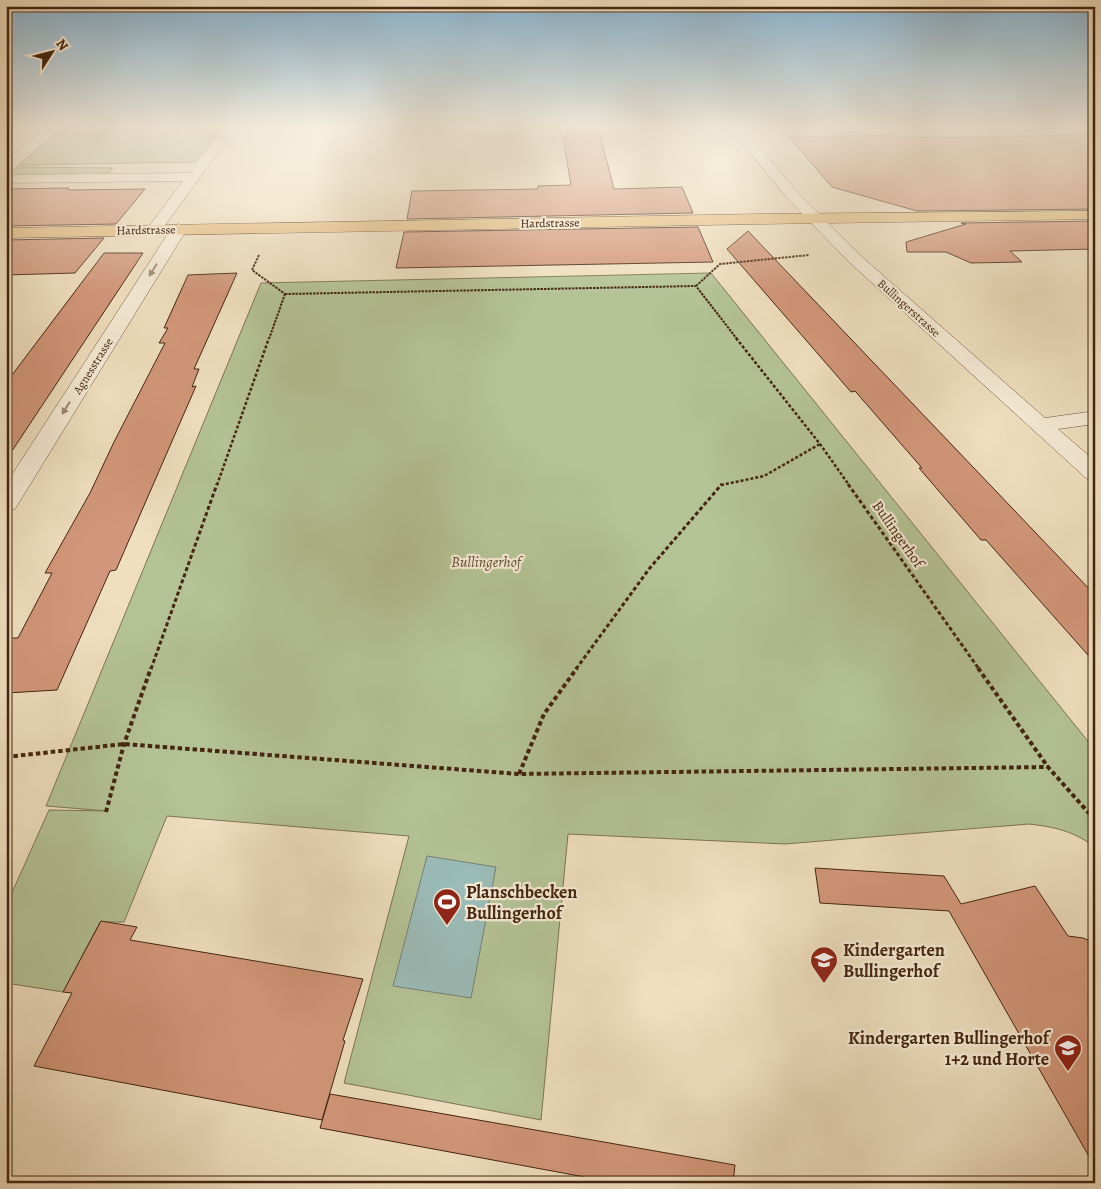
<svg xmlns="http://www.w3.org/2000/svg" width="1101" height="1189" font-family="Alegreya,serif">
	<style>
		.green { fill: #b4c396; stroke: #7c7454 }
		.water { fill: #9bbcb8; stroke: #788075 }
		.building { fill: #d2977a; stroke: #442511 }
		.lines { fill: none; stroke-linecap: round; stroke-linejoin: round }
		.minor-casing { stroke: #6f543c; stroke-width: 1 }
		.major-casing { stroke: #442511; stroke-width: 1 }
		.path-far4 { stroke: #442511; stroke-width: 1; stroke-dasharray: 2 1; stroke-linecap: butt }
		.path-far3 { stroke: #442511; stroke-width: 2; stroke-dasharray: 2.5 1; stroke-linecap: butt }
		.path-far2 { stroke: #442511; stroke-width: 2.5; stroke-dasharray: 3 2; stroke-linecap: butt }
		.path-far1 { stroke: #442511; stroke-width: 3; stroke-dasharray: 4 2.5; stroke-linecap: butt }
		.path { stroke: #442511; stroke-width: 4; stroke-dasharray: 4.5 3; stroke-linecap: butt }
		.minor { fill: #f5ead5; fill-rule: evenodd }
		.major { fill: #e8c080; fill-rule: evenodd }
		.oneway { fill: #9c8873 }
		.labels { text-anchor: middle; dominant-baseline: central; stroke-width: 4.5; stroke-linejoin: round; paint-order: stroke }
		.far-street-label { font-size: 12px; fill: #442511; stroke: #f5ead5 }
		.street-label { font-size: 15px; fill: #442511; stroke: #f5ead5 }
		.park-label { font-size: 15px; font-style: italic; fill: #604c32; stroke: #f5ead5 }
		.near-poi-label { font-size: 18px; font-weight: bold; fill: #442511; stroke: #f5ead5; text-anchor: start }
	</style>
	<rect width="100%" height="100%" fill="#efdfbf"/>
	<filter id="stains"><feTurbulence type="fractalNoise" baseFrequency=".004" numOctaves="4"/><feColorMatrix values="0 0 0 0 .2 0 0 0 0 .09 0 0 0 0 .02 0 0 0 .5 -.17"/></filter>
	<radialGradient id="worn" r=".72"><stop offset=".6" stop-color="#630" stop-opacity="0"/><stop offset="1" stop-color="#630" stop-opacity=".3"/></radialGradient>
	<path class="green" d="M 64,128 L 222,128 L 195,162 L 19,165 Z
		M 16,167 L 113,168 L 107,175 L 6,175 Z
		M 711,273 L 1095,750 L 1095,847 C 1073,831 1055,827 1029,824 L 785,844 L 568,834 L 541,1120 L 344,1083 L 409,836 L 167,816 L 124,922 L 100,922 L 63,992 L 6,983 L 6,906 L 49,810 L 108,811 L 46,806 L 261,283 Z"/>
	<path class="water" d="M 427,856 L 496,867 L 471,998 L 393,986 Z"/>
	<path class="building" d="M 599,131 L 614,189 L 682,187 L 693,213 L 407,219 L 412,191 L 538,189 L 538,186 L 571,185 L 563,138 L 568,138 L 567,132 Z
		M 896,135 L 899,138 L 1095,135 L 1095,209 L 917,211 L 832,187 L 789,137 Z
		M 69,188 L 68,190 L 145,189 L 116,224 L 6,226 L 6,189 Z
		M 1095,221 L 1095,249 L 1010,251 L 1022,262 L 971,263 L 946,252 L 907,252 L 906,242 L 966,224 L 961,223 Z
		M 698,227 L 713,262 L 396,268 L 404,232 Z
		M 748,231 L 1095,595 L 1095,663 L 986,540 L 981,540 L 919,468 L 922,468 L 855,391 L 851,392 L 727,249 Z
		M 104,238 L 75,273 L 6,275 L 6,240 Z
		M 104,253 L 143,253 L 6,460 L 6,383 Z
		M 237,273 L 194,369 L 199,369 L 192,387 L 196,386 L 116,570 L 110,571 L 57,690 L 6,693 L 6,638 L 18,638 L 52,573 L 45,573 L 90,493 L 114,442 L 165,343 L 159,343 L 168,328 L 164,328 L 188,275 Z
		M 815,868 L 944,876 L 961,904 L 1035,886 L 1068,936 L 1083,938 L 1095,943 L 1095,1167 L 949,911 L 820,903 Z
		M 101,921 L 137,927 L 130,940 L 363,979 L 343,1040 L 345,1041 L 322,1120 L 34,1066 L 72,993 L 63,992 Z
		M 330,1094 L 735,1165 L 733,1183 L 617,1183 L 320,1128 Z"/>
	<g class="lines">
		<g class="minor-casing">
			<path id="minor" d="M 47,128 L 61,128 L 11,171 L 6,172 L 6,161 Z
				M 223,128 L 236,128 L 160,232 L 150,232 L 147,229 L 183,181 L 6,183 L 6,175 L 190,173 Z
				M 730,128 L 743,128 L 798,193 L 861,256 L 1045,418 L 1095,411 L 1095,424 L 1058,429 L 1095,461 L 1095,481 L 1087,479 L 849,262 L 788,199 Z
				M 179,224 L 184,226 L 187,229 L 15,509 L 6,511 L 6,484 L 171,229 L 174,226 Z"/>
		</g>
		<g class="major-casing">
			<path id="major" d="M 1095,211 L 1095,219 L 759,224 L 6,238 L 6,228 L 759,214 Z"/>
		</g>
		<path class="path-far4" d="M 337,128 L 334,133 L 349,139
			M 331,145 L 332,141 L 343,137"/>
		<path class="path-far3" d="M 259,255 L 252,270 L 285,294
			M 696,286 L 720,264 L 809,255
			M 285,294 L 696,286 L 737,339
			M 269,339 L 285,294"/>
		<path class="path-far2" d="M 736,338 L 820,444 L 849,485
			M 217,485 L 269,338
			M 721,485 L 764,476 L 820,444"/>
		<path class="path-far1" d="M 848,484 L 979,669
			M 151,669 L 217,484
			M 576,669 L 649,569 L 722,484"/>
		<path class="path" d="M 978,668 L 1048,767
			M 6,757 L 124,744 L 519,774 L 1048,767 L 1095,820
			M 519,774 L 544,714 L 577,668
			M 106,812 L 124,744 L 151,668"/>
		<use href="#minor" class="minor"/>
		<use href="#major" class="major"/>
	</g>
	<defs><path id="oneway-solid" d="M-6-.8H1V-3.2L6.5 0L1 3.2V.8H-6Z" transform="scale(1.25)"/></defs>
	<g class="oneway">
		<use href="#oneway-solid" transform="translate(153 270) rotate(122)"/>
		<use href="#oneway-solid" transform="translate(66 408) rotate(122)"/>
	</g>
	<linearGradient id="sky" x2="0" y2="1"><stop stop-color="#89b7d5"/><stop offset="0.43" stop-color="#f8f1e2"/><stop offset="1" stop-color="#f8f1e2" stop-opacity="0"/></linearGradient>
	<rect width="1101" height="295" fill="url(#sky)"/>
	<defs>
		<g id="stadium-pin" transform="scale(1.4375)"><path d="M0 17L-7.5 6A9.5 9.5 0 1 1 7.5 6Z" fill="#8f2418" stroke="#f5ead5"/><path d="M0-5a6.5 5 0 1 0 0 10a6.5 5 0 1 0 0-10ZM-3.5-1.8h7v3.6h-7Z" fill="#fff"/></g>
		<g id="school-pin" transform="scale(1.4375)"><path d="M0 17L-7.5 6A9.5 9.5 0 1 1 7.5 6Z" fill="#8f2418" stroke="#f5ead5"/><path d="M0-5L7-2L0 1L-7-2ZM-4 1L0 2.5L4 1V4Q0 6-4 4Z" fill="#fff"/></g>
	</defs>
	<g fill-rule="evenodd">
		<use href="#stadium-pin" x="447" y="902"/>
		<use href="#school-pin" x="824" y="960"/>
		<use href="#school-pin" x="1068" y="1048"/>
	</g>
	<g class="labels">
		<g class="far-street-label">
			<text transform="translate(550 223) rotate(-1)">Hardstrasse</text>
			<text transform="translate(146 230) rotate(-1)">Hardstrasse</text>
			<text transform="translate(909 308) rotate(42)">Bullingerstrasse</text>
			<text transform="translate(93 366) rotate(-58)">Agnesstrasse</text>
		</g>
		<g class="street-label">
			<text transform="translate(898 534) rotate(55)">Bullingerhof</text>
		</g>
		<g class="park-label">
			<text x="486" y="562">Bullingerhof</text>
		</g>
		<g class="near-poi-label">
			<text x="466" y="892">Planschbecken<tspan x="466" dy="21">Bullingerhof</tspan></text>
			<text x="843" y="950">Kindergarten<tspan x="843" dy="21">Bullingerhof</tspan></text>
			<text x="1049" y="1038" text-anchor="end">Kindergarten Bullingerhof<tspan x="1049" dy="21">1+2 und Horte</tspan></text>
		</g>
	</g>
	<rect width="1101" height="1189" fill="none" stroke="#efdfbf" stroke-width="25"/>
	<rect x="8" y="8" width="1086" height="1174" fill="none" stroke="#442511" stroke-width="2.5"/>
	<rect x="12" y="12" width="1076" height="1164" fill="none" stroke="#442511"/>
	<g transform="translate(52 52) rotate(54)" stroke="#f5ead5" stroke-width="4" paint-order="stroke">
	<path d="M0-4L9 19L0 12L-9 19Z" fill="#442511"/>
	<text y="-8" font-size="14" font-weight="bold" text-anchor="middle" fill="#442511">N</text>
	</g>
	<rect width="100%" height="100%" filter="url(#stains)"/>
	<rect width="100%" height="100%" fill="url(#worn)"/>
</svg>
